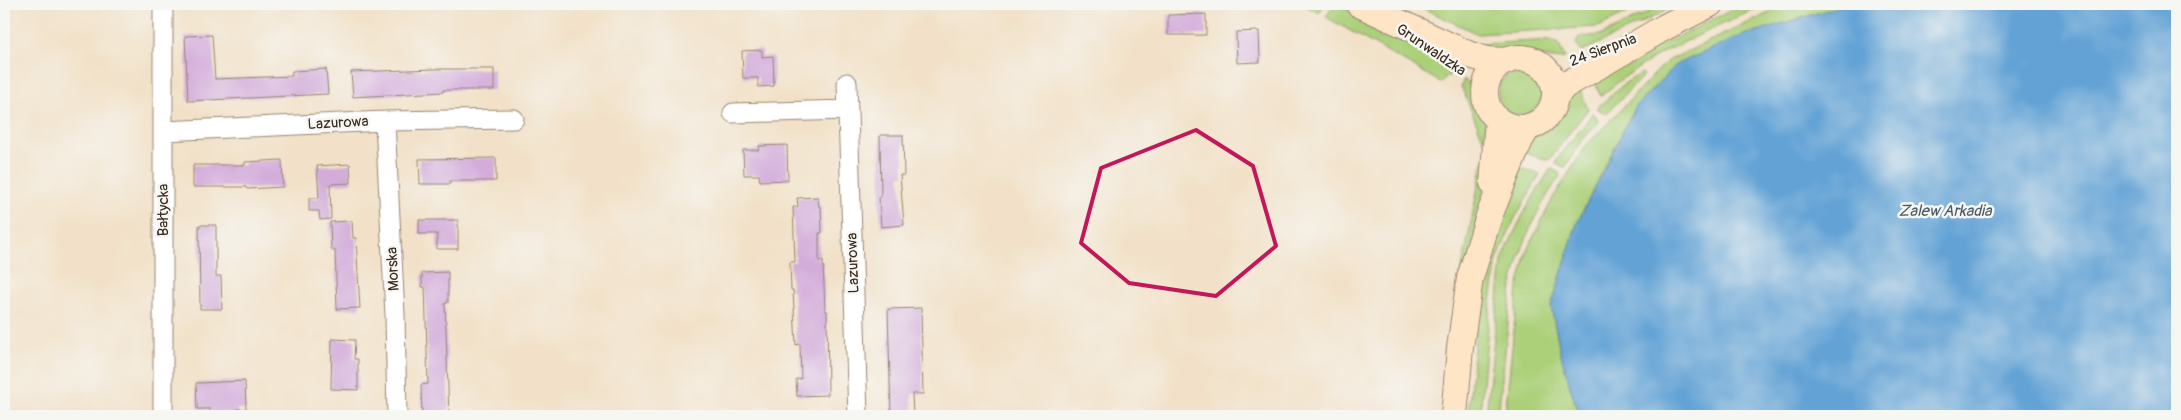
<svg xmlns="http://www.w3.org/2000/svg" width="2181" height="420" font-family="Pangolin,sans-serif">
	<style>
		.green { fill: #acd079; stroke: #747d4c }
		.water { fill: #62a2d5; stroke: #4e667a }
		.building { fill: #d3acda }
		.lines { fill: none; stroke-linecap: round; stroke-linejoin: round }
		.street-casing { stroke: #968673; stroke-width: 21 }
		.secondary-casing { stroke: #968673; stroke-width: 28 }
		.street { stroke: #fff; stroke-width: 19 }
		.secondary { stroke: #fee5c5; stroke-width: 26 }
		.marked { fill: none; stroke: #c2185b; stroke-width: 4; stroke-linejoin: round }
		.labels { text-anchor: middle; dominant-baseline: central; stroke-width: 5; stroke-linejoin: round; paint-order: stroke }
		.street-label { font-size: 15px; fill: #3b2a1e; stroke: #f6f6f2 }
		.water-label { font-size: 16px; font-style: italic; fill: #4b5a67; stroke: #f6f6f2 }
	</style>
	<rect width="100%" height="100%" fill="#f6f6f2"/>
	<filter id="ink" filterUnits="userSpaceOnUse"><feTurbulence type="fractalNoise" baseFrequency=".02" numOctaves="2"/><feDisplacementMap in="SourceGraphic" scale="10" xChannelSelector="R" yChannelSelector="G"/><feConvolveMatrix kernelMatrix="1 2 1 2 8 2 1 2 1" color-interpolation-filters="sRGB"/></filter>
	<filter id="wash" filterUnits="userSpaceOnUse"><feTurbulence type="fractalNoise" baseFrequency=".0096" numOctaves="4" result="noise"/><feDisplacementMap in="SourceGraphic" scale="20" xChannelSelector="R" yChannelSelector="G"/><feGaussianBlur stdDeviation="1.12" result="paint"/><feColorMatrix in="noise" values="0 0 0 0 0 0 0 0 0 0 0 0 0 0 0 0 0 1.4 0 .05"/><feComposite in="paint" operator="in"/></filter>
	<g filter="url(#wash)">
		<rect width="100%" height="100%" fill="#f2e1c8"/>
		<path class="green" d="M 1303,4 L 1324,4 L 1324,5 L 1319,13 Z
			M 1414,4 L 1646,4 L 1598,27 L 1478,34 Z
			M 1665,4 L 1680,4 L 1581,52 L 1576,43 L 1579,37 L 1602,35 Z
			M 1744,4 L 1766,4 L 1663,52 L 1623,78 L 1601,96 L 1593,78 Z
			M 1788,4 L 1847,4 L 1741,36 L 1677,64 L 1635,107 L 1577,223 L 1551,307 L 1561,355 L 1579,416 L 1505,416 L 1518,288 L 1528,248 L 1553,198 L 1586,146 L 1667,61 Z
			M 1341,6 L 1410,44 L 1451,71 L 1448,78 L 1446,76 L 1442,83 L 1326,17 L 1331,9 Z
			M 1550,40 L 1558,43 L 1565,58 L 1552,59 L 1522,50 L 1479,51 L 1483,44 Z
			M1498 93a22 22 0 1 1 44 0a22 22 0 1 1-44 0Z
			M 1642,73 L 1644,75 L 1606,114 L 1597,108 L 1625,83 Z
			M 1464,79 L 1474,90 L 1479,110 L 1486,121 L 1484,141 L 1461,86 Z
			M 1578,86 L 1588,109 L 1549,160 L 1521,152 L 1531,136 L 1551,122 L 1561,103 Z
			M 1593,113 L 1599,121 L 1581,142 L 1565,167 L 1556,164 L 1556,161 Z
			M 1490,159 L 1462,291 L 1459,283 L 1483,162 Z
			M 1516,167 L 1540,174 L 1514,220 L 1497,260 L 1489,316 L 1480,416 L 1468,416 L 1477,314 L 1484,280 Z
			M 1552,169 L 1559,173 L 1560,176 C 1536,210 1520,246 1512,287 L 1498,416 L 1486,416 L 1502,261 C 1514,229 1531,199 1550,170 Z"/>
		<path class="water" d="M 1847,4 L 2177,4 L 2177,416 L 1579,416 L 1561,355 L 1551,307 L 1577,223 L 1635,107 L 1677,64 L 1741,36 Z"/>
		<g id="blocks">
			<path class="building" d="M 1206,14 L 1206,35 L 1168,35 L 1168,15 Z
				M 1259,31 L 1260,62 L 1237,63 L 1236,32 Z
				M 212,35 L 215,79 L 292,76 L 292,71 L 326,69 L 328,94 L 188,101 L 185,36 Z
				M 762,50 L 762,57 L 773,56 L 774,86 L 758,87 L 758,78 L 743,78 L 742,51 Z
				M 436,69 L 494,69 L 494,90 L 443,90 L 443,92 L 353,97 L 351,72 Z
				M 880,135 L 903,135 L 904,175 L 900,175 L 904,225 L 881,227 L 879,197 L 881,197 Z
				M 787,145 L 788,180 L 760,181 L 759,175 L 744,175 L 743,150 L 759,150 L 759,146 Z
				M 496,158 L 496,181 L 450,181 L 450,184 L 420,184 L 419,159 Z
				M 282,160 L 283,187 L 247,189 L 246,187 L 193,187 L 193,165 L 245,165 L 245,162 Z
				M 350,164 L 351,183 L 330,184 L 331,219 L 320,220 L 319,211 L 309,211 L 309,198 L 319,198 L 317,166 Z
				M 818,197 L 819,207 L 821,207 L 822,233 L 819,233 L 819,261 L 823,261 L 825,311 L 827,311 L 828,395 L 797,396 L 796,379 L 801,379 L 800,344 L 796,345 L 793,290 L 791,290 L 790,262 L 795,262 L 793,207 L 798,207 L 797,198 Z
				M 419,220 L 458,220 L 458,249 L 437,249 L 437,234 L 419,234 Z
				M 352,221 L 353,238 L 356,238 L 360,308 L 337,309 L 335,250 L 331,250 L 330,222 Z
				M 199,225 L 216,225 L 216,276 L 221,276 L 222,309 L 200,309 Z
				M 448,272 L 448,303 L 445,303 L 449,416 L 422,416 L 421,385 L 428,384 L 425,287 L 422,287 L 422,273 Z
				M 921,308 L 923,394 L 912,394 L 913,416 L 891,416 L 888,309 Z
				M 332,339 L 355,340 L 354,359 L 358,359 L 358,390 L 331,389 Z
				M 245,381 L 246,409 L 237,409 L 238,416 L 210,416 L 210,409 L 197,409 L 196,383 Z"/>
		</g>
	</g>
	<g filter="url(#ink)">
		<use href="#blocks" fill-opacity="0" stroke="#968673" stroke-width="1"/>
		<g class="lines">
			<g class="street-casing">
				<path id="street" d="M 847,83 L 858,416
					M 733,113 L 848,110
					M 385,121 L 395,315 L 397,416
					M 163,131 L 385,121 L 514,119
					M 163,416 L 163,4"/>
			</g>
			<g class="secondary-casing">
				<path id="secondary" d="M 1359,4 L 1470,55 L 1487,60 L 1507,61
					M1485 93a35 35 0 1 1 70 0a35 35 0 1 1-70 0Z
					M 1555,97 L 1564,86 L 1665,27 L 1710,4
					M 1493,183 L 1498,120
					M 1454,416 L 1460,348 L 1470,278 L 1489,216 L 1520,140 L 1528,127"/>
			</g>
			<use href="#street" class="street"/>
			<use href="#secondary" class="secondary"/>
		</g>
	</g>
	<path class="marked" d="M 1196,130 L 1253,166 L 1276,246 L 1216,296 L 1129,283 L 1081,243 L 1101,168 Z"/>
	<g class="labels">
		<g class="street-label">
			<text transform="translate(1431 50) rotate(34)">Grunwaldzka</text>
			<text transform="translate(1603 50) rotate(-20)">24 Sierpnia</text>
			<text transform="translate(338 123) rotate(-3)">Lazurowa</text>
			<text transform="translate(163 210) rotate(-90)">Bałtycka</text>
			<text transform="translate(853 263) rotate(-92)">Lazurowa</text>
			<text transform="translate(393 269) rotate(-93)">Morska</text>
		</g>
		<g class="water-label">
			<text x="1945" y="211">Zalew Arkadia</text>
		</g>
	</g>
	<rect width="2181" height="420" fill="none" stroke="#f6f6f2" stroke-width="20"/>
</svg>
